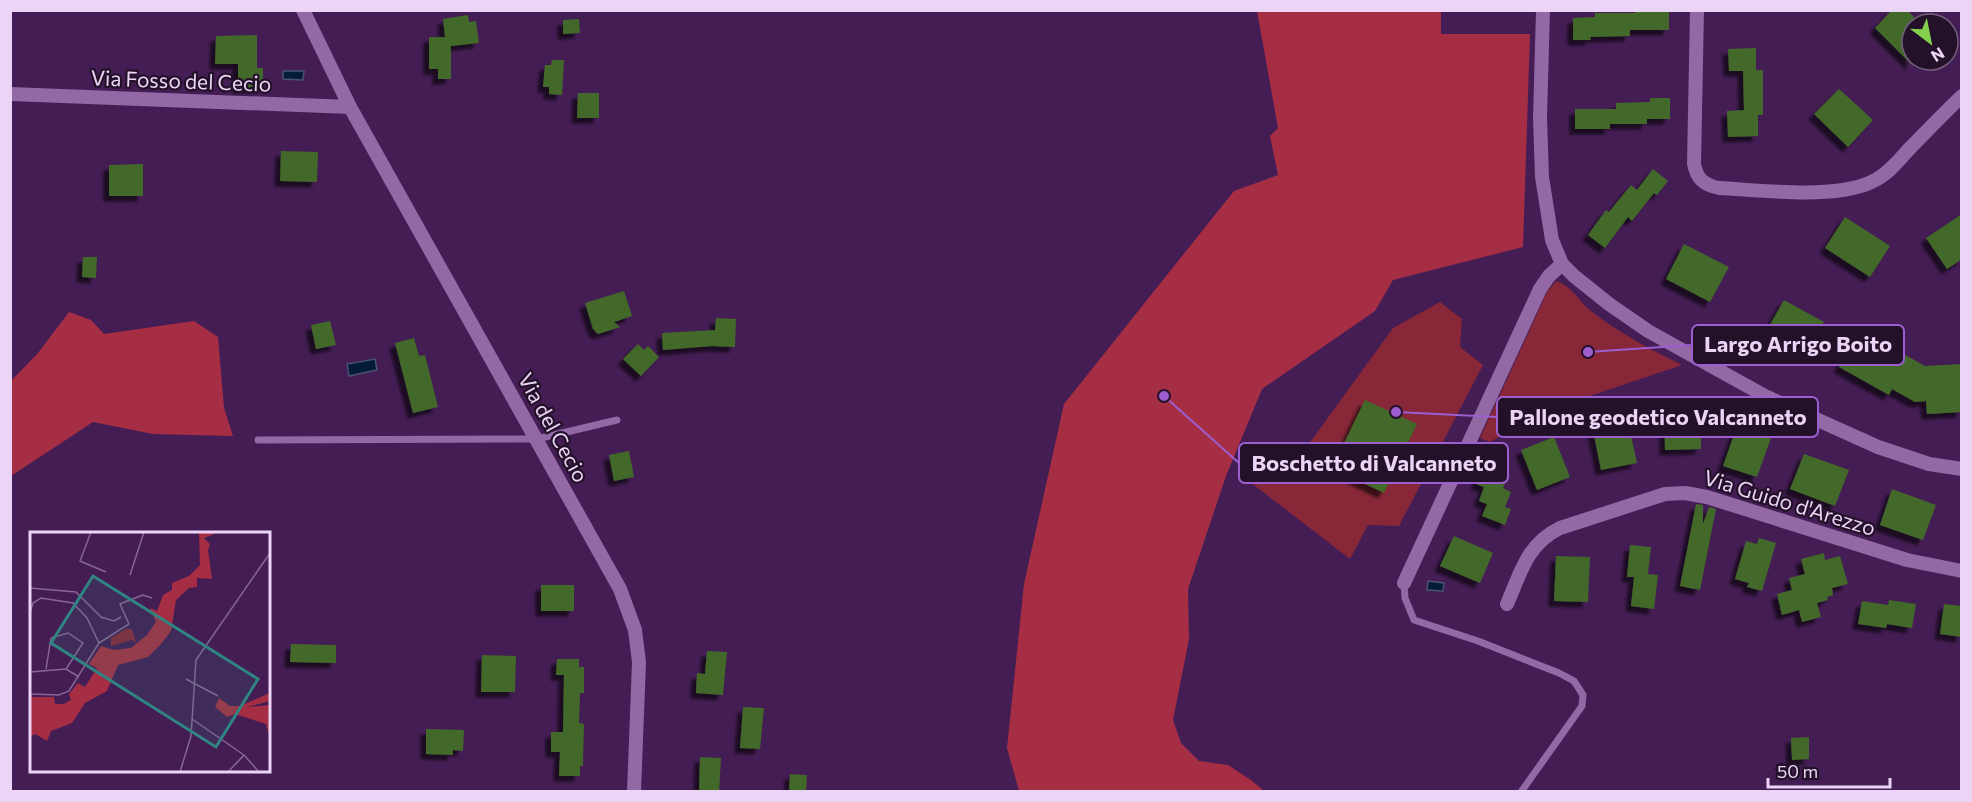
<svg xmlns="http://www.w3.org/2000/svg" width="1972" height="802" font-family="Commissioner,sans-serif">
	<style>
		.green { fill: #872738 }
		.forest { fill: #a62e44 }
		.water { fill: #051c38; stroke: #4a5371; stroke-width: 1.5 }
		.building { fill: #426929; filter: url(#shadow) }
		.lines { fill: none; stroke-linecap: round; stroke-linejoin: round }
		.lane { stroke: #9268a5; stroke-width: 7 }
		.street { stroke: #9268a5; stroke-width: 14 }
		.labels { text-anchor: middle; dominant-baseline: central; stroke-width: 4.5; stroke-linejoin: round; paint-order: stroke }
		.street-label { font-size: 21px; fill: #ebd4f6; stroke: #221129 }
		.inset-road { fill: none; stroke: #876695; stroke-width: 1.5 }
		.view { fill: #308482; fill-opacity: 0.15; stroke: #308482; stroke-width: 3 }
		.inset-edge { fill: none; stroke: #ebd4f6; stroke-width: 3 }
		.leader { fill: none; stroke: #9d5ed0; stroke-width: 2 }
		.callout-dot { fill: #9d5ed0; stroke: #221129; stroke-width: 2 }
		.callout { fill: #221129; stroke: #9d5ed0; stroke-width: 2 }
		.callout-label { font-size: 22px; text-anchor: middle; font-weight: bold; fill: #ebd4f6 }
	</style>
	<defs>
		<filter id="shadow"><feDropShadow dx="-5.5" dy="5.5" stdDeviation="1.5" flood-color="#0009"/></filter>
	</defs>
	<rect width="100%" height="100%" fill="#441d54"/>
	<path class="green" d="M 1556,281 C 1574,287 1577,300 1591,311 C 1619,333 1650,349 1682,365 L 1560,406 L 1545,421 L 1536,416 L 1490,442 L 1480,438 L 1547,292 Z
		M 1440,302 L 1462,319 L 1460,347 L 1483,365 L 1399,526 L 1368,525 L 1350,559 L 1250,482 L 1245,460 L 1263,458 L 1295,463 L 1393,328 Z"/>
	<path class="forest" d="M 1257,11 L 1441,11 L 1441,34 L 1530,34 L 1523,247 L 1393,280 L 1375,311 L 1262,389 L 1226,476 L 1188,589 L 1189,639 L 1173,720 L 1181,743 L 1199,761 L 1228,765 L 1251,780 L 1264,791 L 1019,791 L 1007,748 L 1024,584 L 1064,404 L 1234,191 L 1278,175 L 1270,136 L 1278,128 Z
		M 69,312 L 91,320 L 104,334 L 194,321 L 218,337 L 224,408 L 233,436 L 153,434 L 93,422 L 11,476 L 11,381 L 38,353 Z"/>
	<path class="water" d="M 283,71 L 304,71 L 303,80 L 283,79 Z
		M 375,359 L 377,370 L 349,376 L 347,364 Z
		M 1428,581 L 1444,583 L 1443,591 L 1427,590 Z"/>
	<path class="building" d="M 1635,10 L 1669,10 L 1669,30 L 1630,30 L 1630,36 L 1590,37 L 1591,40 L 1573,40 L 1573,18 L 1595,17 L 1595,13 L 1635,13 Z
		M 1892,10 L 1907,10 L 1921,24 L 1912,24 L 1912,65 L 1875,28 Z
		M 468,15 L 469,22 L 476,21 L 479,43 L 451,46 L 451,79 L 438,79 L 438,69 L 429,69 L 429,37 L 445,37 L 443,19 Z
		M 579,19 L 580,33 L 563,34 L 563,20 Z
		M 257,35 L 257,68 L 263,68 L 263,83 L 261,83 L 261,87 L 238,88 L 238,64 L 215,64 L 216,36 Z
		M 1756,48 L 1756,70 L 1763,70 L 1763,115 L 1758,115 L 1758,136 L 1728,137 L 1727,111 L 1744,110 L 1743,71 L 1729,71 L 1728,49 Z
		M 552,60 L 564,60 L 562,95 L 549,94 L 549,87 L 543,87 L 545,65 L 551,65 Z
		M 1839,89 L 1873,120 L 1848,147 L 1814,114 Z
		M 578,93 L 599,93 L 599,118 L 577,118 Z
		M 1650,98 L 1670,98 L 1670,119 L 1647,119 L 1647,124 L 1610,124 L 1610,129 L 1575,129 L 1575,109 L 1616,109 L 1616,103 L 1650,102 Z
		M 281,151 L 318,152 L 317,182 L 280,181 Z
		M 143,164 L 143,196 L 109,196 L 109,165 Z
		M 1653,169 L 1668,181 L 1657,195 L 1654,193 L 1632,221 L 1628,217 L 1605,248 L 1588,235 L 1606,210 L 1609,212 L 1631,185 L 1637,190 Z
		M 1962,214 L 1962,259 L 1947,269 L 1926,238 Z
		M 1845,217 L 1890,246 L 1870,277 L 1825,248 Z
		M 1684,244 L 1729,267 L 1710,302 L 1666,279 Z
		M 83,257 L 97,257 L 96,278 L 82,277 Z
		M 624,291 L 632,316 L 614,322 L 620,327 L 598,334 L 593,329 L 585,303 Z
		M 1784,300 L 1824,322 L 1808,352 L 1767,330 Z
		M 716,318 L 736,319 L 735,347 L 712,346 L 663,350 L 662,333 L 715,330 Z
		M 330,321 L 336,345 L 316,349 L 311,325 Z
		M 1860,330 L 1925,366 L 1962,364 L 1962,412 L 1927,414 L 1926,401 L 1915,402 L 1892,389 L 1889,395 L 1839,367 Z
		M 414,338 L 419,356 L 425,355 L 438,407 L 413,413 L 395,343 Z
		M 638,344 L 644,350 L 648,346 L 659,357 L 641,376 L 623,359 Z
		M 1365,400 L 1417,424 L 1384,493 L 1332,468 Z
		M 1701,402 L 1701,449 L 1665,450 L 1664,403 Z
		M 1627,418 L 1637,463 L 1601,470 L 1592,425 Z
		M 1738,423 L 1772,435 L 1757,477 L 1723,466 Z
		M 1554,437 L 1570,477 L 1537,490 L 1521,450 Z
		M 629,451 L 634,477 L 614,481 L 609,455 Z
		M 1804,454 L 1849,470 L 1835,506 L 1790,489 Z
		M 1483,467 L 1508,476 L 1503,488 L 1511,492 L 1505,507 L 1511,509 L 1505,525 L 1482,516 L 1487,504 L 1479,501 L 1484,487 L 1476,484 Z
		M 1892,489 L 1936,505 L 1923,540 L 1880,525 Z
		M 1696,504 L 1703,505 L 1703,524 L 1709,507 L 1716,509 L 1700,590 L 1680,586 Z
		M 1454,536 L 1493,553 L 1480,583 L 1440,566 Z
		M 1759,538 L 1776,543 L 1762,591 L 1747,587 L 1749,583 L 1735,579 L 1746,541 L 1757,544 Z
		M 1630,545 L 1651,547 L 1648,574 L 1658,575 L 1654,609 L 1631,606 L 1634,577 L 1627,577 Z
		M 1824,553 L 1825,560 L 1840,556 L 1848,584 L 1832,588 L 1833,595 L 1827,597 L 1828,600 L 1817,603 L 1821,617 L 1802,622 L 1799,610 L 1782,615 L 1777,594 L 1792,590 L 1789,578 L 1805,574 L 1801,559 Z
		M 1556,556 L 1590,557 L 1588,602 L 1554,601 Z
		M 541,585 L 574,585 L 574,611 L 541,611 Z
		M 1889,600 L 1916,604 L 1912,628 L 1887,624 L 1886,628 L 1858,624 L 1862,601 L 1888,605 Z
		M 1944,604 L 1962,606 L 1962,637 L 1940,634 Z
		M 291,644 L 336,645 L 336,663 L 290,662 Z
		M 707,651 L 727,652 L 723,695 L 696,693 L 697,673 L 705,674 Z
		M 482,655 L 516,656 L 515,692 L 481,692 Z
		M 557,659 L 579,659 L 579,667 L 584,667 L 584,693 L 580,693 L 579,723 L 584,724 L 583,766 L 580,766 L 580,776 L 559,776 L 560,752 L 551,752 L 551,732 L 563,732 L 564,675 L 556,675 Z
		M 743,707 L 764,708 L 760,749 L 740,748 Z
		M 426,729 L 464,730 L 463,751 L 453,750 L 453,755 L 426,754 Z
		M 1809,737 L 1809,759 L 1792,760 L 1791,738 Z
		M 700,757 L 721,758 L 719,792 L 699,792 Z
		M 790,774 L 807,775 L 806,792 L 789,792 Z"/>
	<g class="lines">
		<path class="lane" d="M 258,440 L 537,439 L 617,420
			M 1404,583 L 1405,598 L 1414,620 L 1478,641 L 1559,673 L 1574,681 L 1583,695 L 1582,706 L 1521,792"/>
		<path class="street" d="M 303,10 L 350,107 L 620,589 L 635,630 L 639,662 L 634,792
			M 1543,10 L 1540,118 L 1542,177 L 1552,240 L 1562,264 L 1574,276 L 1609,304 L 1648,331 L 1767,397 L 1878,447 L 1929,464 L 1962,469
			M 1697,10 L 1694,164 C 1697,179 1704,185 1719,188 C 1761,190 1841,201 1877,179 C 1890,172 1900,159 1910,148 C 1927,131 1944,113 1962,96
			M 10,94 L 350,107
			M 1404,583 L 1540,289 L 1549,276 L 1562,264
			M 1507,604 C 1521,572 1527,544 1560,528 L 1665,494 L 1685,493 L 1707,497 L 1907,560 L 1962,571"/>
	</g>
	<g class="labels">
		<g class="street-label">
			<text transform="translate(181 80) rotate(2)">Via Fosso del Cecio</text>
			<text transform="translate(554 427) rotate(61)">Via del Cecio</text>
			<text transform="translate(1790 502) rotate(17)">Via Guido d'Arezzo</text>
		</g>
	</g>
	<g transform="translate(30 532)">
		<rect width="240" height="240" fill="#441d54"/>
		<path d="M 96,97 L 102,97 L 106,111 L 102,108 L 81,114 L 81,106 Z" fill="#872738"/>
		<path d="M 169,0 L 189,0 L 174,6 L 180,12 L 178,18 L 182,47 L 167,46 L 167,55 L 159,56 L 146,68 L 141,99 L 131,112 L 118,125 L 88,133 L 77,159 L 55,171 L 42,191 L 21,199 L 17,209 L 5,202 L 0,205 L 0,165 L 24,165 L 25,172 L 34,172 L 41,168 L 39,162 L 48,151 L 55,155 L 67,136 L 59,132 L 71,114 L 84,118 L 101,116 L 117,103 L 126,90 L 120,76 L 127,79 L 133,63 L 142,58 L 142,51 L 159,44 L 170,33 ZM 240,161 L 240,169 L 217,175 L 240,173 L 240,206 L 236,192 L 205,182 L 197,185 L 185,175 L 189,166 L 200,174 L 210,174 Z" fill="#a62e44"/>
		<path class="inset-road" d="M 61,0 L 50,29 L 76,40M 100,43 L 114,0M 0,56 L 46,60 L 71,85 L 84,89 L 91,85M 0,81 L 3,71 L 11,66 L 43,71 L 57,86 L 69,111M 69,111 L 99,92 L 90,72 L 113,63 L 122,66M 16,137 L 21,106 L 38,101 L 53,111 L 36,137M 0,140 L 36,137 L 49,145M 156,147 L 188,164M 0,162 L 29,163 L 39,159 L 69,111M 162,187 L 214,223 L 198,240M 214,223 L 229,240M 150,240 L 161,204 L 166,128 L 240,21"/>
		<path class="view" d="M 63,44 L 228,147 L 186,215 L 21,111 Z"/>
		<rect width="240" height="240" class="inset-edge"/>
	</g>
	<path class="leader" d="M1588 352L1692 345M1396 412L1497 417M1164 396L1239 463"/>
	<g class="callout-dot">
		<circle cx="1588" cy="352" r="6"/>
		<circle cx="1396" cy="412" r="6"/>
		<circle cx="1164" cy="396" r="6"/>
	</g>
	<g class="callout">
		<rect x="1692" y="325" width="212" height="40" rx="6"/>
		<rect x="1497" y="397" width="321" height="40" rx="6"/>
		<rect x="1239" y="443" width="269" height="40" rx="6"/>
	</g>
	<g class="callout-label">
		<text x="1798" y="352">Largo Arrigo Boito</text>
		<text x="1658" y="425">Pallone geodetico Valcanneto</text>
		<text x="1374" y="471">Boschetto di Valcanneto</text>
	</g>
	<rect width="1972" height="802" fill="none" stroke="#ebd4f6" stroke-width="24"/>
	<g transform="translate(1930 42) rotate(148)"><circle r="28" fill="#221129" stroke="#725f7b" stroke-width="1.5"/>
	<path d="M0-4.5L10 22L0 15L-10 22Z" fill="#83d04e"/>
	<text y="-9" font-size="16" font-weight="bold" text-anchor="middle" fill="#ebd4f6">N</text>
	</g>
	<path d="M1768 778v9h122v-9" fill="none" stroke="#ebd4f6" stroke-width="3"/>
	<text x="1777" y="778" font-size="18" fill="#ebd4f6" stroke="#221129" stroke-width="4.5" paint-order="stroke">50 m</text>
</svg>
